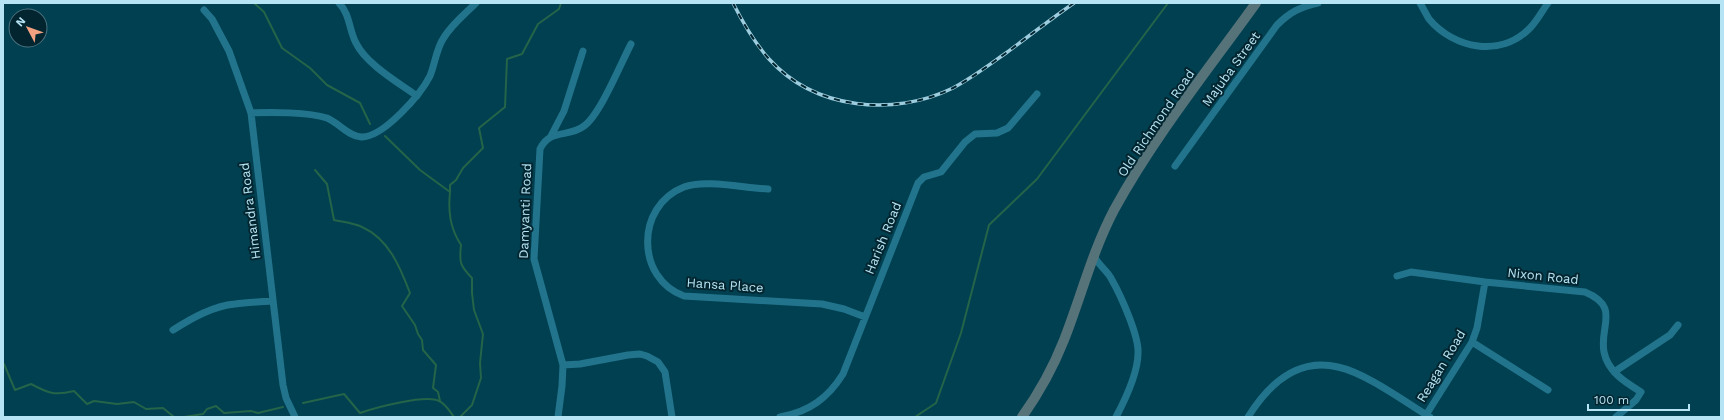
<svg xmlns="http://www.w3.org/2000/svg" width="1724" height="420" font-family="'Work Sans',sans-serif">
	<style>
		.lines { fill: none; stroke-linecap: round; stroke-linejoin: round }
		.stream { stroke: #246448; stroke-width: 2 }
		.street { stroke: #22748c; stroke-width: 7 }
		.secondary { stroke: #567379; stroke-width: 10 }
		.rail-casing { stroke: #9cccdd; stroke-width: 3.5 }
		.rail { stroke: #03252f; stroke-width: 2; stroke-dasharray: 6; stroke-linecap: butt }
		.labels { text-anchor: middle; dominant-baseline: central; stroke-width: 4; stroke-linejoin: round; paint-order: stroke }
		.street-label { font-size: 13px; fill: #b6e4f4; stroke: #03252f }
	</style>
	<rect width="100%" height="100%" fill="#014051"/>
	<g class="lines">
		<path class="stream" d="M 254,3 L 264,12 L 282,48 L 310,68 L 327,85 L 360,103 L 370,124
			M 385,136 L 420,170 L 450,192 C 448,212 450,228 461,245 C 459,262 460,266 472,278 L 472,293 L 474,310 L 483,334 L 480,363 L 481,378 L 472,405 L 460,417
			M 315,170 L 327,184 L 334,220 C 343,222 354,223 362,227 C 389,239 400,267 410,293 L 402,306 L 415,325 L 418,334 L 422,340 L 423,350 L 436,365 L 433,388 L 438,392 L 440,401
			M 450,192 L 450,185 L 456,180 L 463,168 L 483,148 L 479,128 L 505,107 L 507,59 L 522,54 L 538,24 L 559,9 L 561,3
			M 3,365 L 4,364 L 15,390 L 31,384 C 48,393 54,396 74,391 L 87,404 L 94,401 L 117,404 L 134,402 L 146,409 L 163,408 L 174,417
			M 303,403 L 344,394 L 360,413 C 374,408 426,394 439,401 C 446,404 450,412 454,417
			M 184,417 L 203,414 L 207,409 L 216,406 L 224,413 L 251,411 L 258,413 L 283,407
			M 915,417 L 936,403 L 961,333 L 989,225 L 1037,179 L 1168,3"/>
		<path class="street" d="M 339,3 C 350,14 349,30 356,43 C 366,64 399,83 417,96
			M 1420,3 C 1423,8 1426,14 1429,19 C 1454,49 1501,58 1530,28 C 1537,21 1542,11 1548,3
			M 204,10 L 212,19 L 229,51 L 251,113 L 283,385 L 286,398 L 295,417
			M 251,113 C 270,112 309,112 327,118 C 339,123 348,136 361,137 C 383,138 421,94 430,76 C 435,64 436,50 443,39 C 451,25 465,14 476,3
			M 551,136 L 564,111 L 583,51
			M 1175,166 L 1277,25 C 1290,12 1300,7 1318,3
			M 768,189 C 744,188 705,179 684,187 C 635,206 636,279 684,296 L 822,304 L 844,309 L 865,317
			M 1094,256 C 1099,266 1108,271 1112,280 C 1121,296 1139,336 1138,353 C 1138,373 1125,400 1116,417
			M 1397,276 L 1411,272 L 1485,282 L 1585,292 C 1621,307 1599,326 1604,352 C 1608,372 1625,382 1641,392 L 1636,400 L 1616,417
			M 173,330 C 192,318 213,306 235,304 C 248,302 260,302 272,301
			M 1472,342 L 1548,390
			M 563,365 L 580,364 L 628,355 L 640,354 L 647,356 L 658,362 L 665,372 L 672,417
			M 1614,372 L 1670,335 L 1678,325
			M 1426,415 L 1472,342 L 1477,328 L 1485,282
			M 558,417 L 562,386 L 563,365 L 534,259 L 540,149 C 550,128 569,138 584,126 C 600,115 621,63 631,44
			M 780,417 C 809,412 828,398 843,374 L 918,183 L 924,177 L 941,172 L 965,142 L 975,134 L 997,133 L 1008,128 L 1037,94
			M 1248,417 C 1268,385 1297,357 1338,367 C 1366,373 1405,402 1430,417"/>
		<path class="secondary" d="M 1022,417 C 1039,393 1053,368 1064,340 C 1081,297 1092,252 1114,210 C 1154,137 1207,71 1256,3"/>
		<g class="rail-casing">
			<path id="rail" d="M 733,3 C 743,23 754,42 769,59 C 815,110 894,117 953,88 C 972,78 989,65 1006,53 C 1029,36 1051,19 1074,3"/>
		</g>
		<use href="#rail" class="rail"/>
	</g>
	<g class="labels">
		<g class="street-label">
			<text transform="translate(1231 69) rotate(-54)">Majuba Street</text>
			<text transform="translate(1156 123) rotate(-56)">Old Richmond Road</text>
			<text transform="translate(250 211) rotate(-97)">Himandra Road</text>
			<text transform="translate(525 211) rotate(-88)">Damyanti Road</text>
			<text transform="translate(883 238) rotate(-68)">Harish Road</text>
			<text transform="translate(1543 276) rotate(6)">Nixon Road</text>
			<text transform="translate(725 285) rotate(4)">Hansa Place</text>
			<text transform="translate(1441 366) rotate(-59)">Reagan Road</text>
		</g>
	</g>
	<rect width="1724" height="420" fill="none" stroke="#b6e4f4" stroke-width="8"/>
	<g transform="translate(28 28) rotate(311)"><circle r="19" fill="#03252f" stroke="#4b717e"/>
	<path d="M0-3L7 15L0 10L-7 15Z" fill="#f2a080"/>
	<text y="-6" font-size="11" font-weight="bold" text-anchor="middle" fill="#b6e4f4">N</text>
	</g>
	<path d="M1588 404v6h101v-6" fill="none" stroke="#b6e4f4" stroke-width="2"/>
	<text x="1594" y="404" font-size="12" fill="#b6e4f4" stroke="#03252f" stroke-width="3" paint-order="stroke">100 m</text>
</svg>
